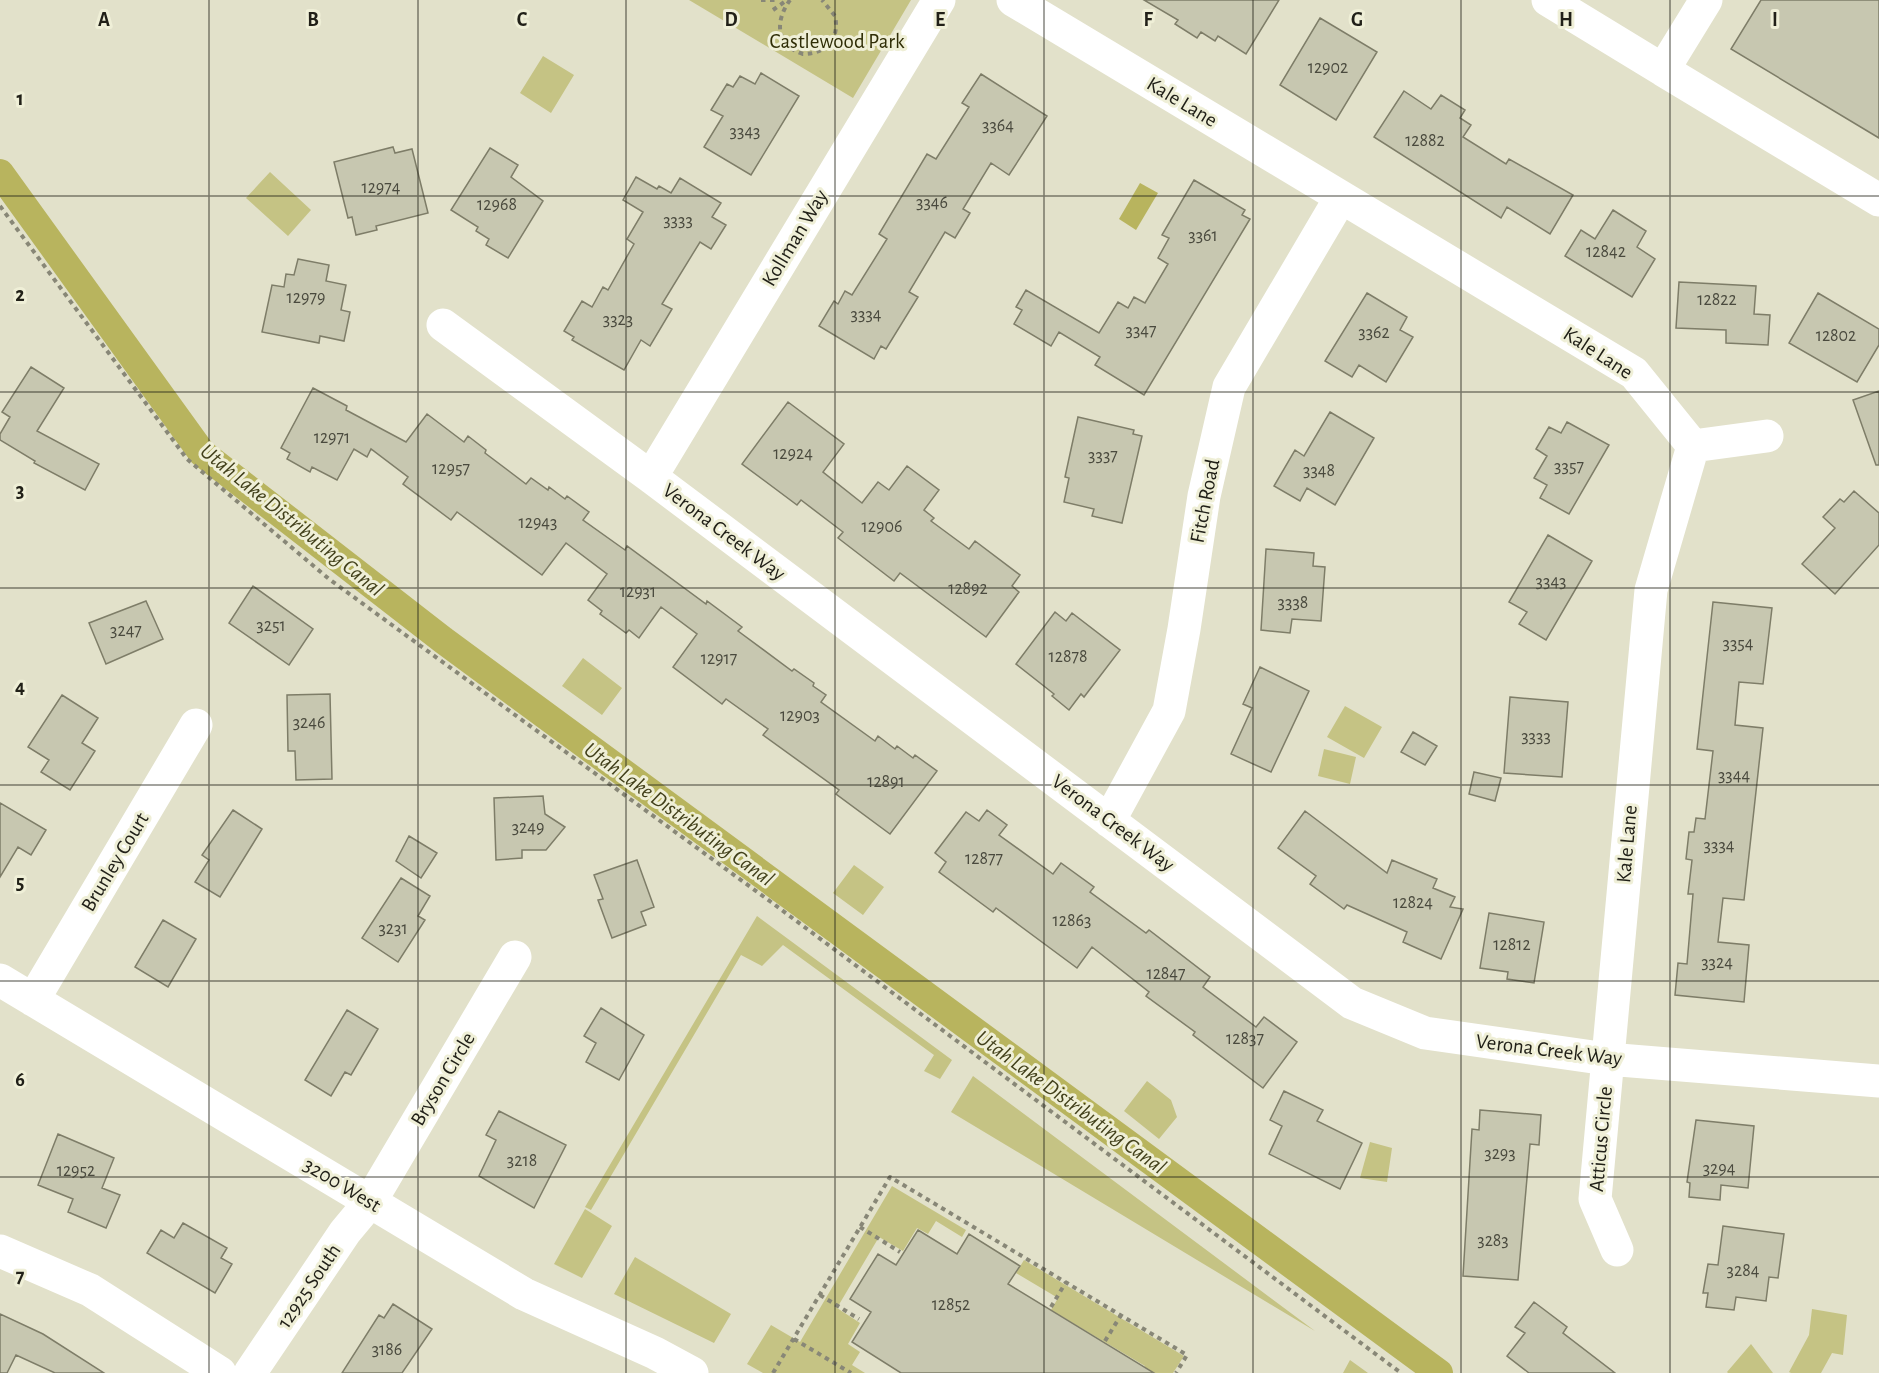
<svg xmlns="http://www.w3.org/2000/svg" width="1879" height="1373" font-family="'Alegreya Sans',sans-serif">
	<style>
		.green { fill: #c5c384 }
		.water { fill: #b8b45e }
		.lines { fill: none; stroke-linecap: round; stroke-linejoin: round }
		.canal { stroke: #b8b45e; stroke-width: 28 }
		.building { fill: #c7c7b0; stroke: #7e7d68; stroke-width: 1.5 }
		.path { stroke: #888777; stroke-width: 4; stroke-dasharray: 4.5 4.5; stroke-linecap: butt }
		.minor { stroke: #fff; stroke-width: 33 }
		.grid { fill: none; stroke: #212018; stroke-width: 1.5; stroke-opacity: 0.55 }
		.labels { text-anchor: middle; dominant-baseline: central; stroke-width: 6; stroke-linejoin: round; paint-order: stroke }
		.number-label { font-size: 18px; fill: #4a4a3e }
		.park-label { font-size: 21px; fill: #2f2d06; stroke: #efefd7 }
		.street-label { font-size: 21px; fill: #212018; stroke: #efefd7 }
		.water-label { font-size: 22px; font-style: italic; fill: #42401b; stroke: #efefd7 }
		.grid-label { font-size: 20px; text-anchor: middle; font-weight: bold; fill: #212018; stroke: #efefd7; stroke-width: 6; stroke-linejoin: round; paint-order: stroke }
	</style>
	<rect width="100%" height="100%" fill="#e2e1ca"/>
	<path class="green" d="M 689,0 L 911,0 L 853,98 Z
		M 543,56 L 574,75 L 551,113 L 520,93 Z
		M 270,172 L 311,210 L 288,236 L 246,198 Z
		M 583,658 L 622,688 L 602,715 L 562,686 Z
		M 1345,706 L 1382,727 L 1364,758 L 1327,737 Z
		M 1324,749 L 1356,757 L 1350,784 L 1318,776 Z
		M 854,865 L 884,887 L 863,915 L 833,893 Z
		M 757,916 L 952,1060 L 940,1079 L 924,1071 L 934,1055 L 783,945 L 762,966 L 741,955 L 591,1210 L 585,1207 Z
		M 973,1076 L 1315,1331 L 951,1112 Z
		M 1147,1081 L 1171,1100 L 1177,1117 L 1159,1139 L 1124,1111 Z
		M 1370,1142 L 1392,1148 L 1387,1182 L 1360,1178 Z
		M 892,1186 L 966,1230 L 962,1237 L 936,1221 L 928,1234 L 917,1228 L 903,1251 L 879,1237 L 837,1308 L 860,1323 L 848,1344 L 860,1352 L 852,1365 L 865,1373 L 763,1373 L 747,1364 L 771,1325 L 800,1342 Z
		M 585,1209 L 612,1226 L 582,1278 L 554,1264 Z
		M 635,1257 L 731,1314 L 714,1343 L 614,1294 Z
		M 1024,1260 L 1184,1356 L 1173,1373 L 1141,1373 L 1145,1366 L 1051,1310 L 1058,1298 L 1016,1273 Z
		M 1812,1309 L 1847,1315 L 1843,1355 L 1832,1353 L 1821,1373 L 1791,1373 L 1789,1372 L 1809,1335 Z
		M 1751,1344 L 1773,1373 L 1728,1373 L 1727,1372 Z
		M 1350,1360 L 1368,1373 L 1343,1373 Z"/>
	<path class="water" d="M 1140,183 L 1158,193 L 1136,230 L 1119,219 Z"/>
	<g class="lines">
		<path class="canal" d="M 0,173 L 202,453 L 443,640 L 1439,1373"/>
	</g>
	<path class="building" d="M 1144,0 L 1279,0 L 1246,54 L 1218,36 L 1215,41 L 1201,32 L 1197,38 L 1175,24 L 1178,20 Z
		M 1761,0 L 1879,0 L 1879,138 L 1731,49 Z
		M 1320,18 L 1377,52 L 1336,120 L 1280,85 Z
		M 761,73 L 799,96 L 751,175 L 704,147 L 723,116 L 711,110 L 727,84 L 733,87 L 740,76 L 755,84 Z
		M 981,74 L 1047,116 L 1009,175 L 991,163 L 963,209 L 970,213 L 955,238 L 945,232 L 909,292 L 918,297 L 886,349 L 881,346 L 874,359 L 819,326 L 834,301 L 838,304 L 845,291 L 852,295 L 887,239 L 879,234 L 927,154 L 936,159 L 969,107 L 962,103 Z
		M 1404,91 L 1431,109 L 1441,95 L 1465,110 L 1460,118 L 1471,125 L 1463,137 L 1506,164 L 1509,159 L 1573,195 L 1550,234 L 1507,207 L 1501,218 L 1374,137 Z
		M 393,147 L 395,153 L 412,149 L 428,213 L 376,226 L 377,230 L 356,235 L 352,217 L 348,218 L 334,162 Z
		M 490,148 L 518,165 L 511,177 L 543,201 L 508,258 L 486,245 L 489,239 L 476,231 L 478,227 L 451,210 Z
		M 636,177 L 657,189 L 659,186 L 671,193 L 680,178 L 721,203 L 712,217 L 726,225 L 711,249 L 700,242 L 662,304 L 672,309 L 650,346 L 641,340 L 624,370 L 572,340 L 574,337 L 564,331 L 582,301 L 592,307 L 603,287 L 608,290 L 634,244 L 627,239 L 643,212 L 623,200 Z
		M 1194,180 L 1245,210 L 1242,215 L 1250,219 L 1144,395 L 1095,365 L 1100,357 L 1059,332 L 1051,346 L 1014,324 L 1022,310 L 1016,307 L 1026,290 L 1099,333 L 1118,302 L 1128,308 L 1134,297 L 1145,303 L 1168,264 L 1158,258 L 1169,238 L 1162,235 Z
		M 1613,210 L 1646,231 L 1637,247 L 1655,259 L 1632,297 L 1565,256 L 1581,230 L 1595,239 Z
		M 298,259 L 329,265 L 326,281 L 346,285 L 341,310 L 350,312 L 344,341 L 320,336 L 319,343 L 262,332 L 272,285 L 284,287 L 286,274 L 294,275 Z
		M 1679,282 L 1756,286 L 1754,314 L 1770,315 L 1768,345 L 1726,343 L 1726,330 L 1676,328 Z
		M 1367,293 L 1407,317 L 1400,330 L 1413,337 L 1386,382 L 1359,365 L 1352,377 L 1325,361 Z
		M 1818,293 L 1879,329 L 1879,345 L 1857,382 L 1789,343 Z
		M 31,367 L 64,388 L 37,431 L 99,464 L 85,490 L 34,463 L 35,461 L 0,440 L 0,434 L 10,417 L 2,412 Z
		M 313,388 L 347,406 L 346,410 L 406,442 L 427,414 L 464,442 L 468,436 L 486,450 L 485,453 L 526,484 L 531,478 L 548,490 L 549,487 L 565,499 L 567,496 L 589,512 L 583,520 L 625,550 L 627,546 L 706,604 L 707,601 L 742,627 L 738,631 L 792,671 L 794,669 L 814,683 L 813,686 L 826,695 L 821,702 L 875,741 L 878,736 L 895,749 L 897,746 L 913,758 L 915,755 L 937,771 L 890,834 L 836,794 L 839,790 L 763,735 L 768,729 L 726,699 L 722,704 L 673,667 L 697,634 L 661,607 L 639,638 L 629,630 L 626,633 L 600,614 L 602,611 L 588,600 L 607,574 L 566,543 L 542,575 L 457,512 L 451,520 L 403,484 L 408,477 L 371,449 L 367,457 L 354,449 L 337,480 L 312,467 L 310,472 L 287,459 L 290,453 L 281,448 Z
		M 1879,391 L 1879,465 L 1876,465 L 1853,400 Z
		M 788,402 L 844,444 L 823,472 L 862,503 L 878,482 L 889,490 L 907,466 L 939,490 L 924,510 L 934,518 L 931,521 L 969,549 L 975,541 L 1020,575 L 1012,586 L 1019,592 L 986,637 L 900,573 L 894,581 L 838,538 L 843,532 L 801,500 L 797,505 L 742,464 Z
		M 1330,412 L 1374,438 L 1335,505 L 1307,488 L 1300,501 L 1274,486 L 1295,450 L 1304,456 Z
		M 1078,417 L 1134,430 L 1133,434 L 1142,436 L 1122,523 L 1092,516 L 1094,509 L 1064,502 L 1069,478 L 1065,477 Z
		M 1567,422 L 1609,445 L 1569,514 L 1540,498 L 1547,485 L 1534,478 L 1547,456 L 1536,449 L 1549,427 L 1561,433 Z
		M 1854,491 L 1879,513 L 1879,545 L 1835,594 L 1802,564 L 1835,528 L 1823,517 L 1840,499 L 1844,502 Z
		M 1548,535 L 1592,561 L 1546,640 L 1519,624 L 1527,612 L 1509,602 Z
		M 1266,549 L 1314,553 L 1313,566 L 1325,567 L 1321,621 L 1292,619 L 1290,633 L 1261,630 Z
		M 253,586 L 313,629 L 289,665 L 229,623 Z
		M 146,601 L 163,639 L 106,664 L 89,623 Z
		M 1713,602 L 1772,608 L 1763,684 L 1739,682 L 1735,725 L 1763,728 L 1744,900 L 1723,898 L 1718,942 L 1749,945 L 1744,1002 L 1675,995 L 1678,963 L 1687,964 L 1693,894 L 1688,894 L 1692,860 L 1686,859 L 1689,832 L 1694,832 L 1696,818 L 1705,819 L 1713,751 L 1697,749 Z
		M 1055,612 L 1066,621 L 1072,613 L 1120,650 L 1084,697 L 1081,694 L 1069,710 L 1052,696 L 1054,694 L 1016,664 Z
		M 1260,667 L 1309,691 L 1271,772 L 1231,754 L 1252,708 L 1243,704 Z
		M 330,694 L 332,779 L 296,780 L 295,751 L 288,751 L 287,695 Z
		M 62,695 L 98,718 L 82,743 L 95,751 L 70,790 L 41,772 L 49,760 L 28,747 Z
		M 1510,697 L 1568,702 L 1562,777 L 1504,773 Z
		M 1413,732 L 1437,746 L 1425,765 L 1401,752 Z
		M 1474,772 L 1501,778 L 1495,801 L 1469,794 Z
		M 543,796 L 545,814 L 565,827 L 546,850 L 522,850 L 522,858 L 496,860 L 494,798 Z
		M 0,803 L 46,830 L 31,855 L 18,847 L 0,877 Z
		M 233,810 L 262,829 L 220,897 L 195,882 L 209,860 L 202,855 Z
		M 987,810 L 1007,825 L 999,835 L 1053,874 L 1061,863 L 1094,887 L 1090,892 L 1146,933 L 1149,930 L 1210,977 L 1203,987 L 1256,1027 L 1264,1017 L 1297,1042 L 1263,1088 L 1193,1035 L 1195,1032 L 1146,996 L 1149,992 L 1092,947 L 1077,968 L 996,908 L 993,912 L 939,872 L 946,862 L 935,853 L 966,812 L 979,821 Z
		M 1305,811 L 1387,873 L 1392,860 L 1437,879 L 1433,888 L 1455,897 L 1450,907 L 1463,909 L 1441,959 L 1403,942 L 1407,932 L 1347,905 L 1344,909 L 1310,884 L 1316,876 L 1278,848 Z
		M 409,836 L 437,853 L 421,878 L 396,861 Z
		M 637,860 L 654,907 L 641,912 L 646,925 L 612,938 L 598,900 L 603,899 L 594,875 Z
		M 401,878 L 430,896 L 418,916 L 425,920 L 398,962 L 362,938 Z
		M 1489,913 L 1544,922 L 1534,983 L 1507,979 L 1508,972 L 1480,968 Z
		M 163,920 L 196,939 L 168,987 L 135,967 Z
		M 601,1008 L 644,1035 L 619,1080 L 586,1062 L 596,1043 L 584,1036 Z
		M 347,1010 L 378,1029 L 351,1075 L 345,1072 L 331,1096 L 305,1080 Z
		M 1284,1091 L 1323,1110 L 1317,1121 L 1362,1143 L 1340,1189 L 1269,1154 L 1282,1126 L 1270,1120 Z
		M 1480,1110 L 1541,1115 L 1539,1145 L 1530,1144 L 1518,1280 L 1463,1276 L 1472,1129 L 1479,1130 Z
		M 499,1111 L 566,1145 L 534,1208 L 479,1176 L 496,1140 L 486,1135 Z
		M 1696,1120 L 1754,1126 L 1748,1188 L 1721,1185 L 1720,1200 L 1689,1197 L 1690,1183 L 1687,1182 Z
		M 58,1134 L 114,1158 L 102,1188 L 120,1195 L 106,1228 L 68,1212 L 73,1199 L 38,1185 Z
		M 183,1223 L 227,1248 L 221,1258 L 232,1264 L 215,1293 L 147,1253 L 161,1230 L 174,1238 Z
		M 1723,1226 L 1784,1234 L 1778,1278 L 1769,1277 L 1766,1301 L 1736,1297 L 1734,1310 L 1706,1307 L 1708,1293 L 1703,1293 L 1708,1264 L 1718,1265 Z
		M 918,1230 L 957,1254 L 969,1234 L 1020,1266 L 1008,1284 L 1154,1373 L 901,1373 L 852,1342 L 871,1312 L 850,1299 L 878,1254 L 896,1265 Z
		M 1534,1302 L 1567,1327 L 1563,1333 L 1615,1373 L 1529,1373 L 1507,1356 L 1525,1333 L 1515,1327 Z
		M 393,1304 L 432,1329 L 402,1373 L 342,1373 L 379,1315 L 384,1318 Z
		M 0,1314 L 43,1334 L 104,1373 L 55,1373 L 16,1355 L 7,1373 L 0,1373 Z"/>
	<g class="lines">
		<path class="path" d="M 761,0 L 778,0
			M 790,0 C 775,21 775,45 803,54 C 826,54 840,39 835,16 L 822,0
			M 773,10 L 787,0
			M 0,206 L 187,459 L 329,579 L 771,902 L 1401,1373
			M 860,1227 L 900,1252
			M 820,1295 L 859,1319
			M 1051,1307 L 1066,1282
			M 794,1339 L 851,1373
			M 1105,1341 L 1121,1315
			M 773,1373 L 890,1177 L 1187,1355 L 1176,1373"/>
		<path class="minor" d="M 1013,0 L 1634,373 L 1693,446 L 1651,590 L 1595,1199 L 1617,1250
			M 1548,0 L 1663,70
			M 1706,0 L 1663,70 L 1879,200
			M 443,325 L 651,477 L 1352,1003 L 1425,1033 L 1607,1059 L 1879,1081
			M 1693,446 L 1767,436
			M 651,477 L 939,0
			M 1109,821 L 1169,711 L 1184,629 L 1204,496 L 1229,387 L 1341,197
			M 0,980 L 524,1294 L 655,1353 L 692,1373
			M 33,1000 L 196,725
			M 0,1251 L 90,1290 L 220,1373
			M 250,1373 L 345,1232 L 370,1202 L 515,957"/>
	</g>
	<path class="grid" d="M 209,0 L 209,1373M 418,0 L 418,1373M 626,0 L 626,1373M 835,0 L 835,1373M 1044,0 L 1044,1373M 1253,0 L 1253,1373M 1461,0 L 1461,1373M 1670,0 L 1670,1373M 0,196 L 1879,196M 0,392 L 1879,392M 0,588 L 1879,588M 0,785 L 1879,785M 0,981 L 1879,981M 0,1177 L 1879,1177"/>
	<g class="labels">
		<g class="number-label">
			<text x="1328" y="68">12902</text>
			<text x="998" y="126">3364</text>
			<text x="745" y="132">3343</text>
			<text x="1425" y="141">12882</text>
			<text x="381" y="188">12974</text>
			<text x="932" y="203">3346</text>
			<text x="497" y="205">12968</text>
			<text x="678" y="221">3333</text>
			<text x="1203" y="236">3361</text>
			<text x="1606" y="252">12842</text>
			<text x="306" y="298">12979</text>
			<text x="1717" y="300">12822</text>
			<text x="866" y="315">3334</text>
			<text x="618" y="320">3323</text>
			<text x="1141" y="331">3347</text>
			<text x="1374" y="333">3362</text>
			<text x="1836" y="336">12802</text>
			<text x="332" y="438">12971</text>
			<text x="793" y="454">12924</text>
			<text x="1103" y="456">3337</text>
			<text x="1569" y="467">3357</text>
			<text x="451" y="469">12957</text>
			<text x="1319" y="471">3348</text>
			<text x="538" y="523">12943</text>
			<text x="882" y="527">12906</text>
			<text x="1551" y="582">3343</text>
			<text x="968" y="589">12892</text>
			<text x="638" y="592">12931</text>
			<text x="1293" y="603">3338</text>
			<text x="271" y="626">3251</text>
			<text x="126" y="631">3247</text>
			<text x="1738" y="644">3354</text>
			<text x="1068" y="657">12878</text>
			<text x="719" y="659">12917</text>
			<text x="800" y="716">12903</text>
			<text x="309" y="723">3246</text>
			<text x="1536" y="737">3333</text>
			<text x="1734" y="776">3344</text>
			<text x="886" y="782">12891</text>
			<text x="528" y="828">3249</text>
			<text x="1719" y="846">3334</text>
			<text x="984" y="859">12877</text>
			<text x="1413" y="903">12824</text>
			<text x="1072" y="921">12863</text>
			<text x="393" y="929">3231</text>
			<text x="1512" y="945">12812</text>
			<text x="1717" y="963">3324</text>
			<text x="1166" y="974">12847</text>
			<text x="1245" y="1039">12837</text>
			<text x="1500" y="1154">3293</text>
			<text x="522" y="1161">3218</text>
			<text x="1719" y="1169">3294</text>
			<text x="76" y="1171">12952</text>
			<text x="1493" y="1241">3283</text>
			<text x="1743" y="1271">3284</text>
			<text x="951" y="1305">12852</text>
			<text x="387" y="1350">3186</text>
		</g>
		<g class="park-label">
			<text x="837" y="41">Castlewood Park</text>
		</g>
		<g class="street-label">
			<text transform="translate(1182 102) rotate(31)">Kale Lane</text>
			<text transform="translate(795 238) rotate(-59)">Kollman Way</text>
			<text transform="translate(1598 353) rotate(33)">Kale Lane</text>
			<text transform="translate(1205 501) rotate(-79)">Fitch Road</text>
			<text transform="translate(724 532) rotate(37)">Verona Creek Way</text>
			<text transform="translate(1113 823) rotate(37)">Verona Creek Way</text>
			<text transform="translate(1627 844) rotate(-85)">Kale Lane</text>
			<text transform="translate(115 862) rotate(-59)">Brunley Court</text>
			<text transform="translate(1549 1050) rotate(7)">Verona Creek Way</text>
			<text transform="translate(443 1079) rotate(-59)">Bryson Circle</text>
			<text transform="translate(1601 1139) rotate(-85)">Atticus Circle</text>
			<text transform="translate(342 1185) rotate(31)">3200 West</text>
			<text transform="translate(309 1286) rotate(-56)">12925 South</text>
		</g>
		<g class="water-label">
			<text transform="translate(292 520) rotate(39)">Utah Lake Distributing Canal</text>
			<text transform="translate(679 814) rotate(36)">Utah Lake Distributing Canal</text>
			<text transform="translate(1071 1102) rotate(36)">Utah Lake Distributing Canal</text>
		</g>
	</g>
	<g class="grid-label">
		<text x="104" y="26">A</text>
		<text x="313" y="26">B</text>
		<text x="522" y="26">C</text>
		<text x="731" y="26">D</text>
		<text x="940" y="26">E</text>
		<text x="1148" y="26">F</text>
		<text x="1357" y="26">G</text>
		<text x="1566" y="26">H</text>
		<text x="1775" y="26">I</text>
		<text x="20" y="105">1</text>
		<text x="20" y="301">2</text>
		<text x="20" y="497">3</text>
		<text x="20" y="693">4</text>
		<text x="20" y="889">5</text>
		<text x="20" y="1086">6</text>
		<text x="20" y="1282">7</text>
	</g>
</svg>
